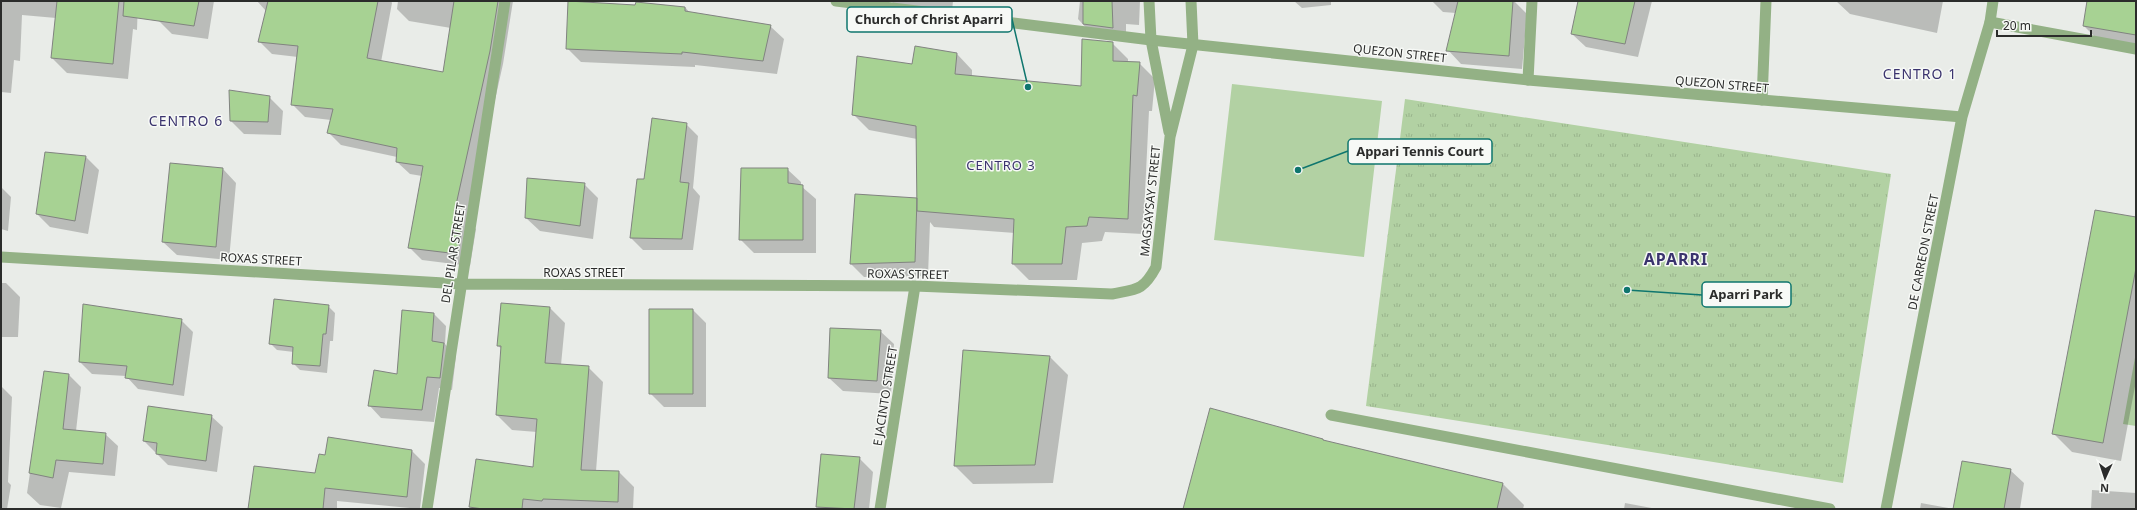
<svg xmlns="http://www.w3.org/2000/svg" width="2137" height="510" font-family="'Noto Sans',sans-serif">
	<style>
		.grass { fill: url(#grass-tufts) }
		.pitch { fill: #b2d1a3 }
		.shadow { fill: #0003 }
		.building { fill: #a7d293; stroke: #818380 }
		.lines { fill: none; stroke-linecap: round; stroke-linejoin: round }
		.service { stroke: #93b185; stroke-width: 11 }
		.minor { stroke: #93b185; stroke-width: 11 }
		.tertiary { stroke: #93b185; stroke-width: 11 }
		.labels { text-anchor: middle; dominant-baseline: central; stroke-width: 3; stroke-linejoin: round; paint-order: stroke }
		.street-label { font-size: 12px; fill: #2b2c2b; stroke: #f7f9f6 }
		.neighbourhood-label { font-size: 13px; letter-spacing: 1px; fill: #3a336e; stroke: #f7f9f6 }
		.quarter-label { font-size: 14px; letter-spacing: 1px; fill: #3a336e; stroke: #f7f9f6 }
		.district-label { font-size: 16px; font-weight: bold; letter-spacing: 1px; fill: #3a336e; stroke: #f7f9f6 }
		.leader { fill: none; stroke: #0f766e; stroke-width: 1.5 }
		.callout-dot { fill: #0f766e; stroke: #f7f9f6; stroke-width: 1.5 }
		.callout { fill: #f7f9f6; stroke: #0f766e; stroke-width: 1.5 }
		.callout-label { font-size: 13px; text-anchor: middle; font-weight: bold; fill: #2b2c2b }
	</style>
	<defs>
		<pattern id="grass-tufts" width="24" height="20" patternUnits="userSpaceOnUse"><rect width="24" height="20" fill="#b2d1a3"/><path d="M3 7l-1-3M5 7V3M7 7l1-3M15 17l-1-3M17 17v-4M19 17l1-3" fill="none" stroke="#99b48c"/></pattern>
	</defs>
	<rect width="100%" height="100%" fill="#e9ece8"/>
	<path class="grass" d="M 1405,99 L 1891,174 L 1843,483 L 1366,406 Z"/>
	<path class="pitch" d="M 1232,84 L 1382,101 L 1364,257 L 1214,240 Z
		M 2136,352 L 2136,426 L 2123,424 Z"/>
	<path class="shadow" d="M 1,1 L 138,1 L 137,30 L 133,29 L 128,79 L 67,73 L 52,58 L 56,18 L 22,15 L 20,61 L 14,60 L 11,93 L 1,92 Z
		M 163,1 L 214,1 L 208,39 L 172,34 L 159,21 Z
		M 257,1 L 391,1 L 392,3 L 381,62 L 444,73 L 451,28 L 409,21 L 397,9 L 398,1 L 513,1 L 503,64 L 468,221 L 476,229 L 470,266 L 422,260 L 409,247 L 422,176 L 410,174 L 397,162 L 397,157 L 341,145 L 329,133 L 331,120 L 305,117 L 292,104 L 298,57 L 272,54 L 259,41 L 266,11 Z
		M 891,1 L 953,1 L 952,12 L 894,4 Z
		M 1080,1 L 1140,1 L 1139,25 L 1126,24 L 1126,41 L 1091,33 L 1078,19 Z
		M 1294,1 L 1331,1 L 1331,5 L 1302,8 Z
		M 1432,1 L 1514,1 L 1527,14 L 1522,69 L 1461,64 L 1448,50 L 1456,13 L 1443,12 Z
		M 1579,1 L 1652,1 L 1638,57 L 1586,47 L 1572,34 Z
		M 1836,1 L 1943,1 L 1937,33 L 1850,14 Z
		M 2088,1 L 2136,1 L 2136,52 L 2105,47 L 2084,26 Z
		M 637,3 L 685,7 L 690,13 L 770,26 L 784,39 L 777,74 L 695,65 L 695,67 L 581,62 L 567,48 L 636,6 Z
		M 1112,43 L 1128,59 L 1128,63 L 1139,63 L 1155,79 L 1152,111 L 1149,111 L 1143,234 L 1105,232 L 1102,241 L 1082,243 L 1077,280 L 1029,280 L 1013,264 L 1015,233 L 934,227 L 930,222 L 928,276 L 864,277 L 851,264 L 918,200 L 917,139 L 869,130 L 853,114 L 913,65 L 957,54 L 972,70 L 972,77 L 1082,88 Z
		M 269,97 L 283,111 L 281,135 L 244,134 L 230,120 Z
		M 686,124 L 698,136 L 693,188 L 700,196 L 693,250 L 643,250 L 631,238 L 645,180 Z
		M 86,157 L 99,170 L 88,234 L 50,227 L 37,214 Z
		M 223,169 L 236,183 L 229,260 L 177,255 L 163,242 Z
		M 787,169 L 801,182 L 801,186 L 816,199 L 816,253 L 754,253 L 740,239 Z
		M 584,184 L 598,198 L 593,239 L 540,231 L 526,218 Z
		M 1,187 L 11,197 L 8,231 L 1,229 Z
		M 2136,218 L 2136,381 L 2121,461 L 2072,452 L 2053,433 Z
		M 1,283 L 6,283 L 20,297 L 18,337 L 1,337 Z
		M 328,306 L 335,313 L 333,341 L 330,341 L 327,373 L 300,370 L 293,363 L 294,352 L 277,350 L 270,343 Z
		M 550,308 L 565,323 L 561,365 L 588,367 L 603,382 L 596,471 L 619,472 L 634,487 L 633,509 L 472,509 L 470,507 L 534,469 L 537,432 L 512,430 L 497,415 L 502,349 L 498,346 Z
		M 650,310 L 693,310 L 706,323 L 706,407 L 664,407 L 650,393 Z
		M 434,314 L 446,326 L 445,344 L 456,356 L 452,390 L 439,388 L 434,422 L 381,418 L 369,405 L 398,375 Z
		M 181,320 L 193,332 L 184,396 L 138,389 L 126,376 L 92,374 L 80,362 Z
		M 880,331 L 894,344 L 891,394 L 843,391 L 829,378 Z
		M 1050,357 L 1068,375 L 1053,483 L 973,484 L 955,466 Z
		M 45,372 L 69,375 L 81,387 L 76,431 L 105,434 L 118,446 L 115,476 L 69,472 L 61,508 L 40,505 L 27,493 Z
		M 1,386 L 12,397 L 8,482 L 11,485 L 7,509 L 1,509 Z
		M 211,416 L 223,427 L 217,472 L 168,465 L 144,441 Z
		M 1323,439 L 1325,442 L 1503,484 L 1524,505 L 1523,509 L 1184,509 Z
		M 412,451 L 425,464 L 420,509 L 337,501 L 337,509 L 249,509 L 316,474 L 326,456 Z
		M 859,458 L 873,472 L 869,509 L 820,509 L 817,507 Z
		M 2010,470 L 2024,483 L 2020,509 L 1920,509 L 1921,503 L 1954,509 Z
		M 2092,490 L 2136,493 L 2136,509 L 2091,509 Z
		M 1625,503 L 1657,509 L 1624,509 Z"/>
	<path class="building" d="M 57,1 L 119,1 L 113,64 L 51,58 Z
		M 124,1 L 199,1 L 194,26 L 123,16 Z
		M 268,1 L 378,1 L 367,58 L 443,72 L 454,1 L 498,1 L 490,51 L 454,214 L 463,215 L 458,254 L 408,248 L 423,166 L 396,162 L 397,148 L 327,133 L 333,109 L 291,105 L 298,46 L 258,42 Z
		M 568,1 L 635,5 L 636,2 L 685,7 L 685,11 L 771,25 L 763,61 L 682,52 L 682,54 L 566,49 Z
		M 1083,1 L 1112,1 L 1113,28 L 1083,24 Z
		M 1458,1 L 1513,1 L 1509,56 L 1446,51 Z
		M 1578,1 L 1635,1 L 1625,44 L 1571,34 Z
		M 2087,1 L 2136,1 L 2136,35 L 2083,26 Z
		M 1082,39 L 1113,42 L 1113,61 L 1140,62 L 1137,96 L 1133,95 L 1128,219 L 1089,217 L 1087,226 L 1066,227 L 1062,264 L 1012,264 L 1014,219 L 917,211 L 916,126 L 852,115 L 857,56 L 912,64 L 915,46 L 957,53 L 955,74 L 1081,86 Z
		M 229,90 L 270,96 L 268,122 L 230,121 Z
		M 652,118 L 687,123 L 680,182 L 689,183 L 682,239 L 630,238 L 637,179 L 644,179 Z
		M 45,152 L 86,156 L 75,221 L 36,214 Z
		M 170,163 L 223,168 L 216,247 L 162,242 Z
		M 741,168 L 788,168 L 788,183 L 803,185 L 803,240 L 739,240 Z
		M 527,178 L 585,183 L 580,226 L 525,218 Z
		M 855,194 L 917,198 L 915,262 L 850,264 Z
		M 2095,210 L 2136,217 L 2136,268 L 2103,443 L 2052,434 Z
		M 274,299 L 329,305 L 326,334 L 323,334 L 320,366 L 292,364 L 293,347 L 269,344 Z
		M 501,303 L 550,307 L 545,363 L 589,366 L 581,470 L 619,471 L 618,502 L 543,499 L 542,501 L 523,499 L 522,509 L 483,509 L 469,507 L 476,459 L 533,467 L 537,419 L 496,415 L 501,346 L 497,346 Z
		M 83,304 L 182,319 L 173,385 L 125,378 L 127,366 L 79,362 Z
		M 649,309 L 693,309 L 693,394 L 649,394 Z
		M 402,310 L 434,313 L 432,341 L 444,343 L 440,378 L 427,377 L 422,410 L 368,406 L 374,370 L 397,374 Z
		M 830,328 L 881,330 L 877,381 L 828,378 Z
		M 963,350 L 1050,356 L 1035,465 L 954,466 Z
		M 44,371 L 69,374 L 63,429 L 106,433 L 103,464 L 56,460 L 53,478 L 29,473 Z
		M 148,406 L 212,415 L 206,461 L 156,454 L 157,443 L 143,441 Z
		M 1210,408 L 1323,439 L 1323,440 L 1503,483 L 1497,509 L 1183,509 Z
		M 328,437 L 412,450 L 407,497 L 325,488 L 323,509 L 248,509 L 254,466 L 315,473 L 319,454 L 325,455 Z
		M 821,454 L 860,457 L 854,509 L 816,507 Z
		M 1962,461 L 2011,469 L 2004,509 L 1953,509 Z"/>
	<g class="lines">
		<path class="service" d="M 1331,415 L 1830,509"/>
		<path class="minor" d="M 1990,22 L 2136,49
			M 1151,40 L 1169,132
			M 1528,80 L 1532,1
			M 1762,100 L 1766,1
			M 1,257 L 461,284 L 915,286 L 1112,294 C 1137,289 1143,291 1156,267 L 1170,137 L 1193,45
			M 427,509 L 505,1
			M 880,509 L 915,286"/>
		<path class="tertiary" d="M 836,1 L 1151,40 L 1528,80 L 1962,117
			M 1149,1 L 1151,40
			M 1191,1 L 1193,45
			M 1886,509 L 1962,117 L 1990,22 L 1993,1"/>
	</g>
	<g class="labels">
		<g class="street-label">
			<text transform="translate(1400 53) rotate(6)">QUEZON STREET</text>
			<text transform="translate(1722 84) rotate(5)">QUEZON STREET</text>
			<text transform="translate(1150 201) rotate(-84)">MAGSAYSAY STREET</text>
			<text transform="translate(1923 252) rotate(-79)">DE CARREON STREET</text>
			<text transform="translate(453 253) rotate(-81)">DEL PILAR STREET</text>
			<text transform="translate(261 259) rotate(3)">ROXAS STREET</text>
			<text x="584" y="272">ROXAS STREET</text>
			<text transform="translate(908 274) rotate(1)">ROXAS STREET</text>
			<text transform="translate(885 396) rotate(-81)">E JACINTO STREET</text>
		</g>
		<g class="neighbourhood-label">
			<text x="1001" y="165">CENTRO 3</text>
		</g>
		<g class="quarter-label">
			<text x="1920" y="73">CENTRO 1</text>
			<text x="186" y="120">CENTRO 6</text>
		</g>
		<g class="district-label">
			<text x="1676" y="259">APARRI</text>
		</g>
	</g>
	<path class="leader" d="M1028 87L1012 19M1298 170L1348 151M1627 290L1702 295"/>
	<g class="callout-dot">
		<circle cx="1028" cy="87" r="4"/>
		<circle cx="1298" cy="170" r="4"/>
		<circle cx="1627" cy="290" r="4"/>
	</g>
	<g class="callout">
		<rect x="847" y="7" width="165" height="25" rx="4"/>
		<rect x="1348" y="139" width="144" height="25" rx="4"/>
		<rect x="1702" y="282" width="89" height="25" rx="4"/>
	</g>
	<g class="callout-label">
		<text x="929" y="24">Church of Christ Aparri</text>
		<text x="1420" y="156">Appari Tennis Court</text>
		<text x="1746" y="299">Aparri Park</text>
	</g>
	<rect width="2137" height="510" fill="none" stroke="#2b2c2b" stroke-width="4"/>
	<g transform="translate(2105 478) rotate(183)" stroke="#f7f9f6" stroke-width="3" paint-order="stroke">
	<path d="M0-3L7 15L0 10L-7 15Z" fill="#2b2c2b"/>
	<text y="-6" font-size="11" font-weight="bold" text-anchor="middle" fill="#2b2c2b">N</text>
	</g>
	<path d="M1997 30v6h94v-6" fill="none" stroke="#2b2c2b" stroke-width="2"/>
	<text x="2003" y="30" font-size="12" fill="#2b2c2b" stroke="#f7f9f6" stroke-width="3" paint-order="stroke">20 m</text>
</svg>
